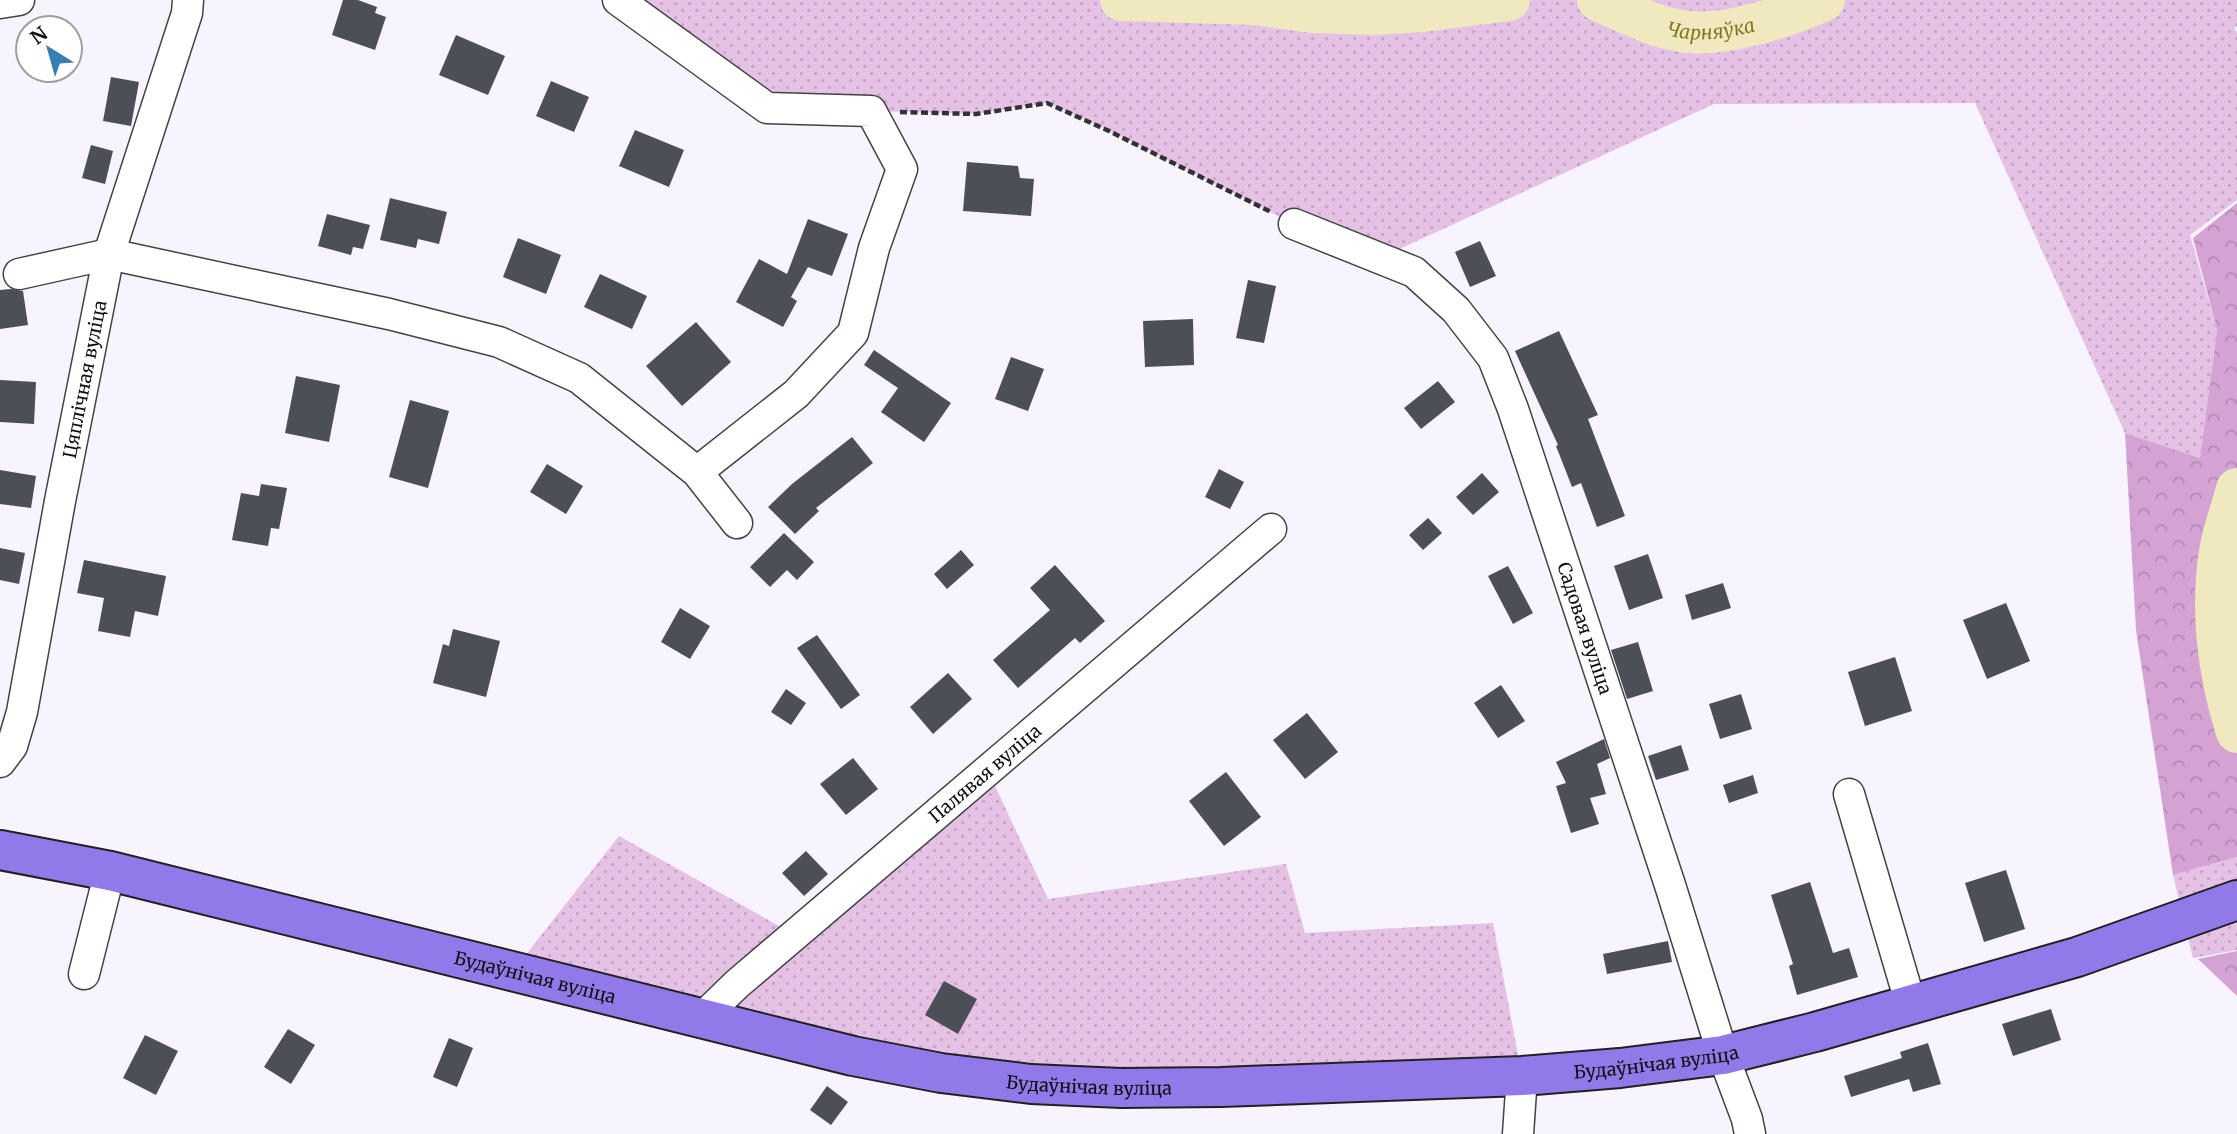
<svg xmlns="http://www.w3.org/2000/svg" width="2237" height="1134" font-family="Merriweather,serif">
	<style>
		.grass { fill: url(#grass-dots) }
		.forest { fill: url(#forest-crowns) }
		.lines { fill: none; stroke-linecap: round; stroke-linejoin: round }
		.river { stroke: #f0e8be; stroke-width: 42 }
		.building { fill: #4d4f57 }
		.minor-casing { stroke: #434343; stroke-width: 33 }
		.major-casing { stroke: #212121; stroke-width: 42 }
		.path { stroke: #323232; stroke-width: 4.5; stroke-dasharray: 7 3.5; stroke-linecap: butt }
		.minor { stroke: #fff; stroke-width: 30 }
		.major { stroke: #9279e9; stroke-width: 38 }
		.labels { text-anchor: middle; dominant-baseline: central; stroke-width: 7; stroke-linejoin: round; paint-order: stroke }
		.street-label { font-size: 18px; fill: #101010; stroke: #fff }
		.water-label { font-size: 19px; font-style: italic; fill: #817823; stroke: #fff }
	</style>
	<defs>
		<pattern id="grass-dots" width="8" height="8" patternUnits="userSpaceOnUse" patternTransform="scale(1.75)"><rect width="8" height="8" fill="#e4c1e5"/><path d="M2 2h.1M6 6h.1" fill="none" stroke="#c3a5c3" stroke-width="1.8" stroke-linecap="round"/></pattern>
		<pattern id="forest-crowns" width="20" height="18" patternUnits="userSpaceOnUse" patternTransform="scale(1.75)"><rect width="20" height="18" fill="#d4a2d3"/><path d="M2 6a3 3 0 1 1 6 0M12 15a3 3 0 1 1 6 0" fill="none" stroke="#b58ab4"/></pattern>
	</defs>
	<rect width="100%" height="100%" fill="#f7f4fe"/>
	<path class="grass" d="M 618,0 L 2237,0 L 2237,26 L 2234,29 L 2237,32 L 2237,200 L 2190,235 L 2217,330 L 2200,458 L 2125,433 L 1975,103 L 1714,104 L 1380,258 L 1294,224 L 1109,131 L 1047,103 L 976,114 L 768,108 Z
		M 988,771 L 1048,899 L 1286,864 L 1305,933 L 1493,923 L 1522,1076 L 1031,1084 L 514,970 L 619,836 L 795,935 Z
		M 2237,857 L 2237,950 L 2193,958 L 2173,875 Z"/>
	<path class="forest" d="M 2237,203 L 2237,857 L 2173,875 L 2136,630 L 2125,433 L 2200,458 L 2217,330 L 2193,238 Z
		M 2237,951 L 2237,996 L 2198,959 Z"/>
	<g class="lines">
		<g class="river">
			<path d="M 1121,0 L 1254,4 L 1312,12 L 1373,14 L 1424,11 L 1509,0"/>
			<path id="s1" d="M 1598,0 C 1627,13 1657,29 1689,32 C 1726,36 1790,16 1824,0"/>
			<path d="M 2237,489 C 2232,508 2225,527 2221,546 C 2210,607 2218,673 2237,732"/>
		</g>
	</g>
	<path class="building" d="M 343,0 L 358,0 L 377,7 L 375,13 L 386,17 L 375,50 L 332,35 Z
		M 456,35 L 505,56 L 488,95 L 439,75 Z
		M 111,77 L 139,82 L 131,126 L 103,121 Z
		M 551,81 L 589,97 L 574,132 L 536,116 Z
		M 635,130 L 684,150 L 669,187 L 619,166 Z
		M 91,145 L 113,151 L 105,184 L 82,178 Z
		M 967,162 L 1018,166 L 1020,178 L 1034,179 L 1031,216 L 963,211 Z
		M 390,198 L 447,212 L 439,244 L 418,239 L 416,248 L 380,240 Z
		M 327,214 L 370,225 L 363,249 L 353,247 L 351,255 L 318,246 Z
		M 808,219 L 848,234 L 832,276 L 808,267 L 791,297 L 797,301 L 783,327 L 736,302 L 759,259 L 787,274 Z
		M 518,238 L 561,255 L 546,294 L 503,277 Z
		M 1480,241 L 1496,276 L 1470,287 L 1455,252 Z
		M 600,274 L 647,296 L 632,329 L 584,307 Z
		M 1248,280 L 1276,286 L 1264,343 L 1236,338 Z
		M 11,289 L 23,291 L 28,325 L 0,329 L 0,290 Z
		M 1193,319 L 1194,365 L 1145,367 L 1143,321 Z
		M 696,322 L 731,362 L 682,406 L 646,366 Z
		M 1559,331 L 1598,415 L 1588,419 L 1625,516 L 1597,527 L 1581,483 L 1572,487 L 1556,446 L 1558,445 L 1515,351 Z
		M 874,350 L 951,403 L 924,442 L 881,412 L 898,388 L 864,365 Z
		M 1011,357 L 1044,369 L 1028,411 L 995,399 Z
		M 296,376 L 340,385 L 329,442 L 285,433 Z
		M 0,380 L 36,382 L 34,424 L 0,422 Z
		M 1438,381 L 1455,402 L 1421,429 L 1404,408 Z
		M 410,400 L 449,411 L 428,488 L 389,477 Z
		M 852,437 L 873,463 L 816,508 L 819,511 L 795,534 L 768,507 L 792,484 Z
		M 547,464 L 583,486 L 566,514 L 530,492 Z
		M 1219,469 L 1244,482 L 1230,509 L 1205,497 Z
		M 0,470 L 36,476 L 31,508 L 0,504 Z
		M 1482,473 L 1499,492 L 1473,515 L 1456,497 Z
		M 261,484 L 287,488 L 279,529 L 271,528 L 268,546 L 232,540 L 241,493 L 259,496 Z
		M 1428,518 L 1442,533 L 1423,550 L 1409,535 Z
		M 784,533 L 814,562 L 797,580 L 787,570 L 770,587 L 750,567 Z
		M 0,548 L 25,553 L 19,584 L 0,580 Z
		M 961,550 L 974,565 L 947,589 L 934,574 Z
		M 1648,554 L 1663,598 L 1629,610 L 1614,566 Z
		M 84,560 L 166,576 L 158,616 L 135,611 L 130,637 L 98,631 L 104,598 L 77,593 Z
		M 1055,565 L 1105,621 L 1080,643 L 1075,638 L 1018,688 L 993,660 L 1050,610 L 1030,588 Z
		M 1508,566 L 1533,613 L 1513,624 L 1488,576 Z
		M 1723,583 L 1731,608 L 1692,620 L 1685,595 Z
		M 2006,603 L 2030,661 L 1987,679 L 1963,620 Z
		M 680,608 L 710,626 L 690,659 L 661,642 Z
		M 453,629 L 500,641 L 486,697 L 433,683 L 443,644 L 449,646 Z
		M 817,635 L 860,695 L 841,709 L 797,648 Z
		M 1638,642 L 1653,691 L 1627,699 L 1611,650 Z
		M 1895,657 L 1912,711 L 1865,726 L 1848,672 Z
		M 948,673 L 972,699 L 933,734 L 910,707 Z
		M 1501,685 L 1525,721 L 1498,738 L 1474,703 Z
		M 786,689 L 806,703 L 791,725 L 771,712 Z
		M 1741,694 L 1752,729 L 1720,739 L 1709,704 Z
		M 1307,713 L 1338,752 L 1305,779 L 1273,740 Z
		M 1604,739 L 1610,758 L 1597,764 L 1606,794 L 1590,798 L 1599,824 L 1571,833 L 1556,786 L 1566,783 L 1556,762 Z
		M 1681,745 L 1689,770 L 1656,780 L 1648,756 Z
		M 853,758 L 878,789 L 846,815 L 820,784 Z
		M 1226,772 L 1261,817 L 1224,846 L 1189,801 Z
		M 1753,775 L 1758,793 L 1729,803 L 1723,785 Z
		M 806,851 L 828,874 L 804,896 L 782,873 Z
		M 2006,870 L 2025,929 L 1984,942 L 1965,883 Z
		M 1810,882 L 1833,953 L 1849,948 L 1858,977 L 1797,995 L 1789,966 L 1793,964 L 1771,895 Z
		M 1668,941 L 1672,962 L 1607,974 L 1603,954 Z
		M 944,981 L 977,999 L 958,1034 L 925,1015 Z
		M 2051,1009 L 2061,1040 L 2013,1056 L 2002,1024 Z
		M 288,1029 L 315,1045 L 291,1084 L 264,1067 Z
		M 145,1035 L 178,1051 L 156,1095 L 123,1078 Z
		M 449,1038 L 473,1048 L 457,1087 L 433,1077 Z
		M 1928,1043 L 1941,1084 L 1913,1092 L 1909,1079 L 1851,1097 L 1844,1076 L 1902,1058 L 1900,1052 Z
		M 827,1086 L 848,1102 L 831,1125 L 810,1110 Z"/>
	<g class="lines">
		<g class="minor-casing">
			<g id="minor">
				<path d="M 618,0 L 767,108 L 871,111 L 902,169 L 874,248 L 853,333 L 796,394 L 697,472"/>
				<path d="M 0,3 L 19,0"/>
				<path id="s2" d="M 1294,224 L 1414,272 L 1456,310 L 1493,358 L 1513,409 L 1670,885 L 1723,1055 L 1747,1119 L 1750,1134"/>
				<path d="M 19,274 L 109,254 L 389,314 L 499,342 L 579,378 L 697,472 L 737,523"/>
				<path id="s3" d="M 0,762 L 12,746 L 22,712 L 60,501 L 109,254 L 187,13 L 188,0"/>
				<path d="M 1849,794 L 1911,1005"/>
				<path d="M 84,974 L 110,871"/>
				<path id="s4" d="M 702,1018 L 737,984 L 1271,529"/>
				<path d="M 1518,1134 L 1522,1076"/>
			</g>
		</g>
		<g class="major-casing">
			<g id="major">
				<path id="s5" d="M 0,850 L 110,871 L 853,1056 L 941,1073 L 1031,1084 L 1121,1088 L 1221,1087 L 1522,1076 L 1620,1068 L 1723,1055 L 1815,1032 L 2077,957 L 2237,900"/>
			</g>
		</g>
		<path class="path" d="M 900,112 L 976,114 L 1047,103 L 1109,131 L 1271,212"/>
		<use href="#minor" class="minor"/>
		<use href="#major" class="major"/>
	</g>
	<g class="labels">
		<g class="street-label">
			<text stroke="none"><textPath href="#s3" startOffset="394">Цяплічная вуліца</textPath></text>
			<text stroke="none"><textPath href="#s2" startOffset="532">Садовая вуліца</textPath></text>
			<text stroke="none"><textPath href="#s4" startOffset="374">Палявая вуліца</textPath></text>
			<text stroke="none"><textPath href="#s5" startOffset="550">Будаўнічая вуліца</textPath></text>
			<text stroke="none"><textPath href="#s5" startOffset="1684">Будаўнічая вуліца</textPath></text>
			<text stroke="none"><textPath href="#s5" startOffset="1116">Будаўнічая вуліца</textPath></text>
		</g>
		<g class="water-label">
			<text stroke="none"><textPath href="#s1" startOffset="119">Чарняўка</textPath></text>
		</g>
	</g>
	<g transform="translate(49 49) rotate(323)"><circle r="33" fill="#ffffff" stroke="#9f9f9f" stroke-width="2"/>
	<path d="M0-5L12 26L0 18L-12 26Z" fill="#377eb1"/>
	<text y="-10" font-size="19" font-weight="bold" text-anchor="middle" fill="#101010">N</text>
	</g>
</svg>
